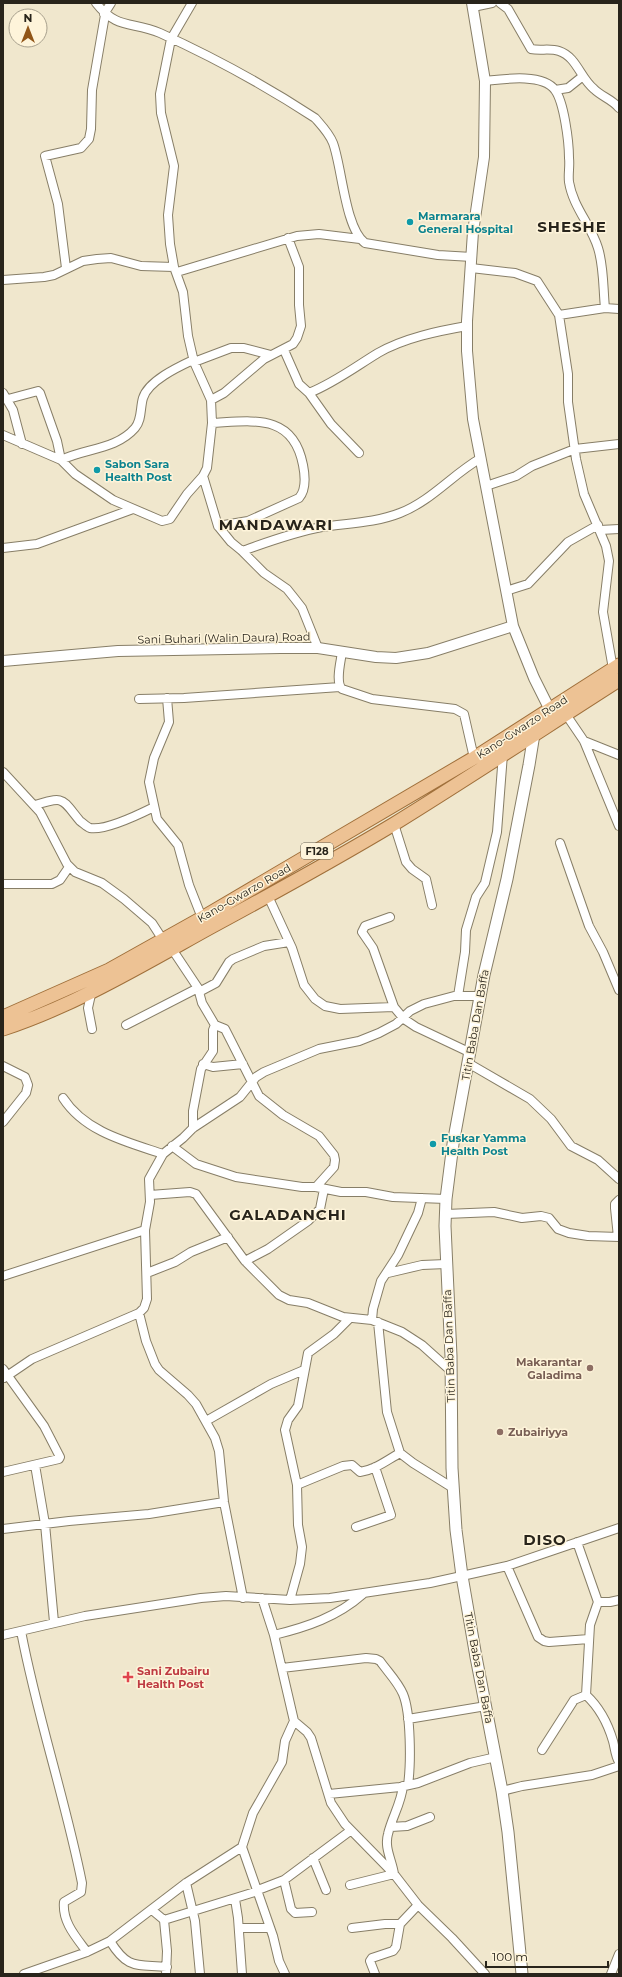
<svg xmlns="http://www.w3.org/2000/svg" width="622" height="1977" font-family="Montserrat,sans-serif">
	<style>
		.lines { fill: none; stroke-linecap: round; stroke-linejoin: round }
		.minor-casing { stroke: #877e67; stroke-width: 10 }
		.tertiary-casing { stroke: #877e67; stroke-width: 12 }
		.secondary-casing { stroke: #877e67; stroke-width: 13 }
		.primary-casing { stroke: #a0703b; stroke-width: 15 }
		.minor { stroke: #fff; stroke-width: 8 }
		.tertiary { stroke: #fff; stroke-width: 10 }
		.secondary { stroke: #fff; stroke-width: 11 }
		.primary { stroke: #edc294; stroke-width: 13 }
		.culture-dot { fill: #0f9aa8; stroke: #fef4da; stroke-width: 1.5 }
		.education-dot { fill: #8d6e63; stroke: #fef4da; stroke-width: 1.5 }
		.health-dot { fill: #e0444e; stroke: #fef4da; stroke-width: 1.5 }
		.labels { text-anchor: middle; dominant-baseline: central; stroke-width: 3; stroke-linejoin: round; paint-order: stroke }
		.shield { fill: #fef4da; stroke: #686254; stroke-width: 1 }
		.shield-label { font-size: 10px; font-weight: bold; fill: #28241b }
		.culture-label { font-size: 11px; font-weight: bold; fill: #0d838f; stroke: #fef4da; text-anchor: start }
		.street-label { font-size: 11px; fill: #28241b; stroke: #fef4da }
		.education-label { font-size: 11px; font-weight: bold; fill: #785e54; stroke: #fef4da; text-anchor: end }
		.health-label { font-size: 11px; font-weight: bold; fill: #be3a42; stroke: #fef4da; text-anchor: start }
		.district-label { font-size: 15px; font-weight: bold; letter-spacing: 1px; fill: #28241b; stroke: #fef4da }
	</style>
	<rect width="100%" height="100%" fill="#f0e7cd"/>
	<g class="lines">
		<g class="minor-casing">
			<path id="minor" d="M 96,3 C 117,30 132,21 160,33 C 213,57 266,86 315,118 C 322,126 329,133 333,143 C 342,167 345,228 365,243 L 438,255 L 472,257
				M 500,3 L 508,9 L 531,49 C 540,51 550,48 559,51 C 577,57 580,78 594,89 C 602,97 612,99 619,108
				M 473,7 L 492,3
				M 104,14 L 111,3
				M 485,81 C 503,79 543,73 555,90 C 564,102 569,142 569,158 C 570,166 568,174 569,182 C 573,207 591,225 598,248 C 604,267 603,289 605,308
				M 555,90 L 568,88 L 583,76
				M 66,268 L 58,204 L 45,156 L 81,148 L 89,139 L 91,129 L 92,90 L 105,15
				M 471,268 L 515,273 L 537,281 L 559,315 L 605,308 L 619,309
				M 177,272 L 297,236 L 319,234 L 360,239
				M 3,280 L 44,277 L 54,275 L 83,261 L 97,259 L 111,258 L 141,266 L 174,267
				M 559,315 L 568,374 L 568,402 L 576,459 L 584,494 L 606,546 L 609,561 L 603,612 L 613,669
				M 284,350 L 299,384 L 309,393 L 331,424 L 359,453
				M 194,362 L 231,348 L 244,348 L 271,355
				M 3,393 L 13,410 L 22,444
				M 309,393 C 334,383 355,367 378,353 C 404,338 438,331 467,326
				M 8,399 L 38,391 L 40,393 L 57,441 L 61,460 C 85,448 116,450 135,428 C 142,420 140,408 143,398 C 148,381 178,367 193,360
				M 211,400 L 224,393 L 264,359 L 293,344 L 297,338 L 301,326 L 299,305 L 299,267 L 288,238
				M 212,423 C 253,421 293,413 303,465 C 305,475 306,490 299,498 L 248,521 L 218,526
				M 3,435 L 61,460 L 75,474 L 113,500 L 162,521 L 170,519 L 187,494 L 203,476 L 207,468 L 212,423 L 211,400 L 194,362 L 188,336 L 183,292 L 174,267 L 170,244 L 168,215 L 174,166 L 161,113 L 160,94 L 171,39 L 192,3
				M 203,476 L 218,526 L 231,542 L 242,551 L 264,573 L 287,589 L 295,599 L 302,608 L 318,648
				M 486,486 L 516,476 L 532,466 L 575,449 L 619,444
				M 600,530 L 619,529
				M 3,548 L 37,544 L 133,509
				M 242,551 C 268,542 294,532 322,527 C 348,523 375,523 400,513 C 431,501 453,474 481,458
				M 506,591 L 528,584 L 568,542 L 598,525
				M 342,652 C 341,661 335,682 342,689 L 372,699 L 455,709 L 464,714 L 474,758
				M 167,698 L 169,722 L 154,758 L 149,782 L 157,819 L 178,845 L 189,885 L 202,918
				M 139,699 L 184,698 L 340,687
				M 565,713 L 584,741 L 619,826
				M 584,741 L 619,755
				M 3,772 L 40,812 L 67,864 L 75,872 L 102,883 L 124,899 L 152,923 L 163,940
				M 35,805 C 65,796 61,798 80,821 C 83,823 87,827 90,828 C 106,831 140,814 154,807
				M 394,824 L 406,862 L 412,869 L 426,879 L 432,905
				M 560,843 L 589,926 L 603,952 L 619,990
				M 3,884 L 52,884 L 60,880 L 69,867
				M 268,896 L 292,948 L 304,985 L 315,999 L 325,1006 L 340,1009 L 394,1007
				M 390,917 L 365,926 L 362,932 L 373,948 L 394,1007 L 404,1019 L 416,1027 L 471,1053
				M 172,949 L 198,988 L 202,1003 L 215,1025 L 225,1029 L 259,1096 L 283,1115 L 319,1136 L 334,1155 L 335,1160 L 334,1167 L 316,1187
				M 199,992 L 216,983 L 229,962 L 233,959 L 264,946 L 289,942
				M 458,996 L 465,952 L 466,930 L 476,897 L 485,883 L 497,832 L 503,754
				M 126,1025 L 198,988
				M 92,1029 L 88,1008 L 92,990
				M 468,1063 L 530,1099 L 551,1119 L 571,1146 L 598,1160 L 619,1179
				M 203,1064 L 213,1067 L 243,1064
				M 3,1066 L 25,1077 L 28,1085 L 26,1093 L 3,1122
				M 63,1098 C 85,1132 127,1142 163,1154
				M 193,1128 L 193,1111 L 201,1069 L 213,1051 L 213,1030 L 215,1025
				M 172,1146 L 196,1164 L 236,1177 L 302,1187 L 316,1187 L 341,1192 L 366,1192 L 393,1197 L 446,1199
				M 150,1195 L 190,1192 L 196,1194 L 245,1261 L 279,1295 L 289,1300 L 308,1303 L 343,1317 L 372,1320 L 402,1332 L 422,1345 L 451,1371
				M 446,1214 L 494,1212 L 522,1218 L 541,1216 L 549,1218 L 558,1229 L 569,1233 L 588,1236 L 619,1237
				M 618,1237 L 615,1208 L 615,1204 L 619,1200
				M 245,1261 L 268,1249 L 308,1221 L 320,1209 L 324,1189
				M 147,1273 L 175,1262 L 191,1252 L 228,1237
				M 388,1273 L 422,1265 L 446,1264
				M 3,1276 L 145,1230
				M 372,1320 L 373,1309 L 381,1281 L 398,1255 L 418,1213 L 422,1198
				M 378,1322 L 387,1412 L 400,1453 L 413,1463 L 453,1488
				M 3,1369 L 44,1426 L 60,1457 L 59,1459 L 3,1472
				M 4,1378 L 32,1359 L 139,1313
				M 206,1421 L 271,1384 L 304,1370
				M 35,1465 L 45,1524 L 54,1622
				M 297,1485 L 343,1466 L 352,1465 L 360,1472 C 375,1470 387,1460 400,1453
				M 356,1527 L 391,1515 L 375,1467
				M 3,1529 L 69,1521 L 149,1514 L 224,1502
				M 577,1542 L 598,1602 L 590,1625 L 586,1695
				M 507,1566 L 538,1637 L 544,1641 L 549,1642 L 589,1639
				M 243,1598 L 224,1502 L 219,1451 L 215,1438 L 196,1404 L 188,1395 L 159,1370 L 155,1364 L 146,1341 L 139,1313 L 144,1308 L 147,1299 L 145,1230 L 150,1202 L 149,1179 L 163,1154 L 183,1138 L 193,1128 L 240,1097 L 256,1077 L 264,1072 L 319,1049 L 359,1041 L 379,1033 L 396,1024 L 410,1011 L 424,1004 L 454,996 L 480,996
				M 290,1600 L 300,1564 L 302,1547 L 298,1525 L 297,1485 L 285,1430 L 288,1420 L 298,1406 L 308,1353 L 334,1334 L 350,1318
				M 598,1602 L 610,1602 L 619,1600
				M 21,1631 C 37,1716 65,1798 82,1883 L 81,1892 L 64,1902 C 62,1922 76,1937 87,1952
				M 3,1635 L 85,1616 L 201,1598 L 226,1596 L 290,1600 L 330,1598 L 430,1583 L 507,1566 L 619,1528
				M 274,1635 C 307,1627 337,1617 363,1594
				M 282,1668 L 366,1658 L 376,1659 L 380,1661 C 387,1671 398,1682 403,1694 C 411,1713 411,1764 408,1785
				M 586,1695 C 599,1707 608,1724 613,1741 C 615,1748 615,1755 619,1762
				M 408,1719 L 486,1706
				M 294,1721 L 307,1732 L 311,1738 L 331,1803 L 345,1824 L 394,1874 L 418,1905 L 452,1938 L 485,1974
				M 542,1750 L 574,1700 L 586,1695
				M 502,1791 L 522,1786 L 592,1775 L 619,1766
				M 329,1794 L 400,1787 L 418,1783 L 470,1763 L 496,1757
				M 391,1827 L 407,1826 L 430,1817
				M 242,1847 L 273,1936 L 279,1961 L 285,1974
				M 313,1858 L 326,1890
				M 284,1880 L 291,1909 L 295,1913 L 312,1912
				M 186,1883 L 195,1921 L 200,1974
				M 350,1885 L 394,1874 C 392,1860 384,1848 388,1834 C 392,1817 401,1804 403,1786
				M 258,1890 L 284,1880 L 350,1831
				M 235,1899 L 238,1918 L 242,1974
				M 152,1910 L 164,1920 L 167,1951 L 166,1974
				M 164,1920 L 258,1891
				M 239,1928 L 270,1928
				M 352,1928 L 385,1924 L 400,1924
				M 110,1941 C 128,1970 136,1964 167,1967
				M 24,1974 L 87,1952 L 110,1941 L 186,1883 L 242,1847 L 253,1813 L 282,1762 L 285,1741 L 294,1721 L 274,1635 L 262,1598
				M 375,1974 L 370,1961 L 372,1958 L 393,1951 L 396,1947 L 400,1924 L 418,1905
				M 611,1974 L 619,1954"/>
		</g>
		<g class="tertiary-casing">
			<path id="tertiary" d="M 472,3 L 485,81 L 484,157 L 473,232 L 467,321 L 467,351 L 473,419 L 513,626 L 534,678 L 553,716
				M 3,661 L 118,651 L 280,648 L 318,648 L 376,657 L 396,658 L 428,653 L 513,626"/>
		</g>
		<g class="secondary-casing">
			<path id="secondary" d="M 522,1974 L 508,1832 L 502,1791 L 476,1657 L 462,1576 L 456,1530 L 452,1468 L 451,1356 L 445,1226 L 446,1199 L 453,1144 L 484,975 L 507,879 L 529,765 L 534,734 L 533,729"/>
		</g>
		<g class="primary-casing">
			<path id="primary" d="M 3,1017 L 109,970 L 202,918 L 474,758 L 619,665
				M 3,1029 C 76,1005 144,964 211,927 C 272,894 334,860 394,824 C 470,777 544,728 619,680"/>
		</g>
		<use href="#minor" class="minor"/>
		<use href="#tertiary" class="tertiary"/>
		<use href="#secondary" class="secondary"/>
		<use href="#primary" class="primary"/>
	</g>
	<g class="culture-dot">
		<circle cx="410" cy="222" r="4"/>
		<circle cx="97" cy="470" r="4"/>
		<circle cx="433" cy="1144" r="4"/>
	</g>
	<g class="education-dot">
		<circle cx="590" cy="1368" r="4"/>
		<circle cx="500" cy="1432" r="4"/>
	</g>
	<path class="health-dot" d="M126 1671h4v4h4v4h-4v4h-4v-4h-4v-4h4z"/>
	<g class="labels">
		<rect class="shield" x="301" y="843" width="32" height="16" rx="3"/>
		<g class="shield-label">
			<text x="317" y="851">F128</text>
		</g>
		<g class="culture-label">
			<text x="418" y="216">Marmarara<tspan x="418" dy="13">General Hospital</tspan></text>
			<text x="105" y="464">Sabon Sara<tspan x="105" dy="13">Health Post</tspan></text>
			<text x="441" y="1138">Fuskar Yamma<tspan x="441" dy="13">Health Post</tspan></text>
		</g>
		<g class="street-label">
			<text transform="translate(224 638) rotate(-1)">Sani Buhari (Walin Daura) Road</text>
			<text transform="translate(522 727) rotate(-33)">Kano-Gwarzo Road</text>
			<text transform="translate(244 893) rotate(-30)">Kano-Gwarzo Road</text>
			<text transform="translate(475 1025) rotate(-80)">Titin Baba Dan Baffa</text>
			<text transform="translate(449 1346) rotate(-92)">Titin Baba Dan Baffa</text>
			<text transform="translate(479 1668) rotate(79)">Titin Baba Dan Baffa</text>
		</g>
		<g class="education-label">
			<text x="582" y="1362">Makarantar<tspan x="582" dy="13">Galadima</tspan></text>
			<text x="508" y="1432" text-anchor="start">Zubairiyya</text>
		</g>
		<g class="health-label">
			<text x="137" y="1671">Sani Zubairu<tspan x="137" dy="13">Health Post</tspan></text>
		</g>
		<g class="district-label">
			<text x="572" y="226">SHESHE</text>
			<text x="276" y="524">MANDAWARI</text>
			<text x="288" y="1214">GALADANCHI</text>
			<text x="545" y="1539">DISO</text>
		</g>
	</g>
	<rect width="622" height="1977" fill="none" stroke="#28241b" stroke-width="8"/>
	<g transform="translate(28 28)"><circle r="19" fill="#fef4da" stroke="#a8a18e"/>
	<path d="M0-3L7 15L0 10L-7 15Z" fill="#915517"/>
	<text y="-6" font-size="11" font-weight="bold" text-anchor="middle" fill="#28241b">N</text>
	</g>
	<path d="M486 1961v6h122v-6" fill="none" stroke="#28241b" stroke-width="2"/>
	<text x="492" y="1961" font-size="12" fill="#28241b" stroke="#fef4da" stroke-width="3" paint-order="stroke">100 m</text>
</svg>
